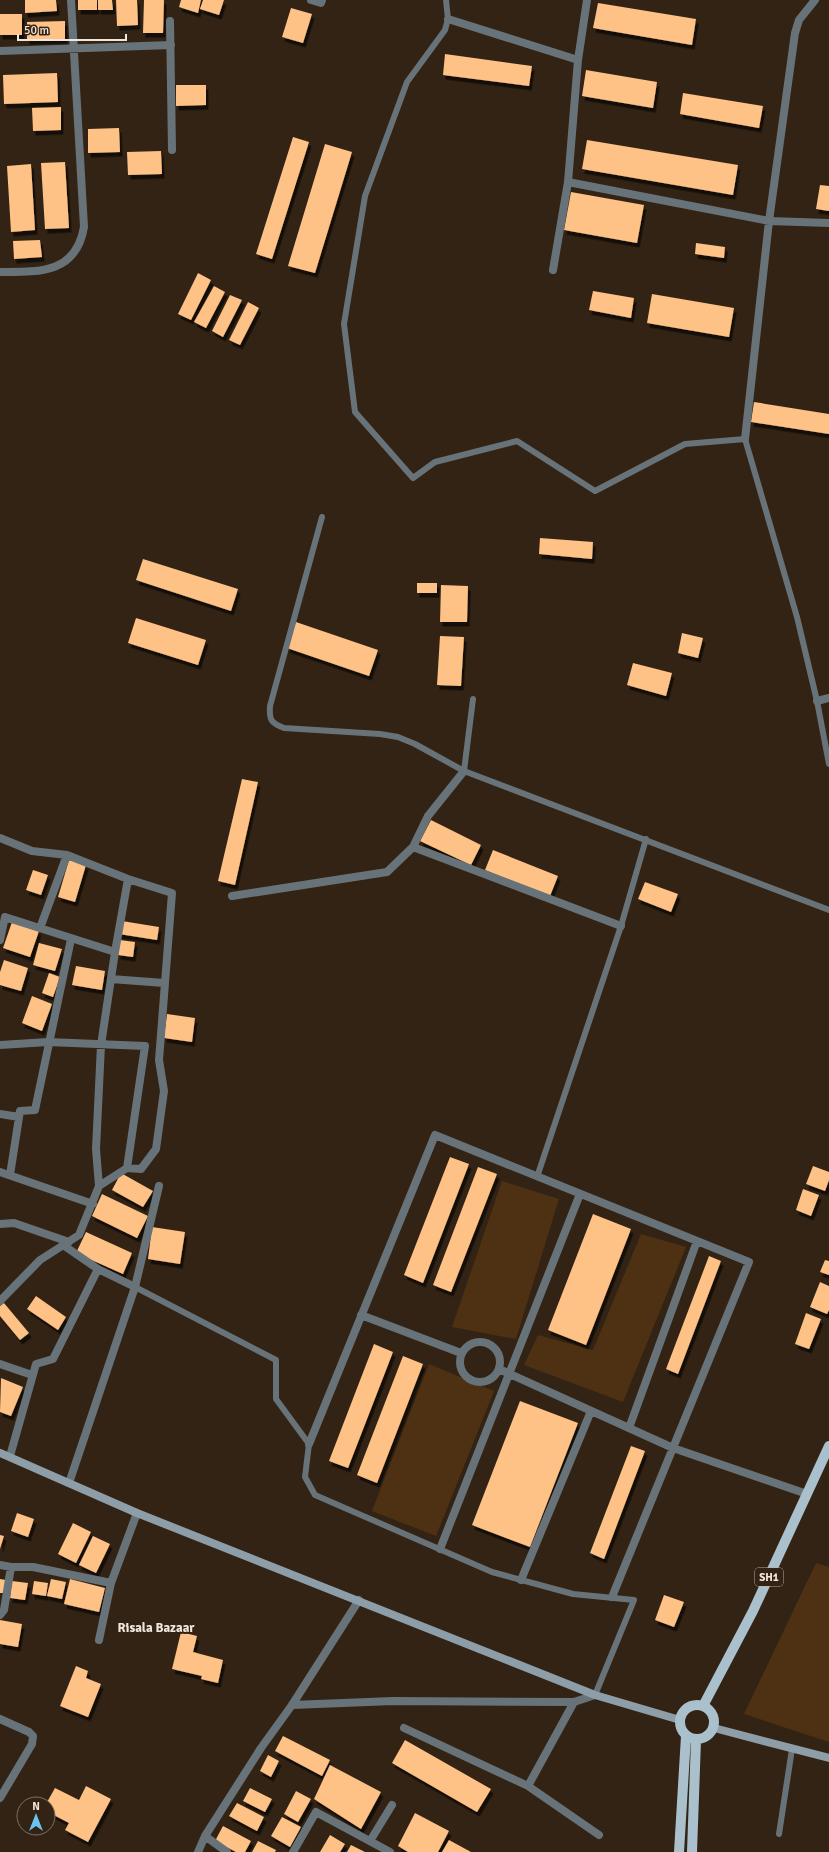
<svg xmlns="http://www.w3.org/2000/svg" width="829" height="1852" font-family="Signika,sans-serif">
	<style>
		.green { fill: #4e3113 }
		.building { fill: #fec186; filter: url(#shadow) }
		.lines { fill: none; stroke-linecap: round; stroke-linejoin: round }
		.lane { stroke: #687379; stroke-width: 6 }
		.street { stroke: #687379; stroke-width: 8 }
		.secondary { stroke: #8d9ea8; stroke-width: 8 }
		.primary { stroke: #aac0cd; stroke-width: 10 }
		.labels { text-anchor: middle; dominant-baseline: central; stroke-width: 4; stroke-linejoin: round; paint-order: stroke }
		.shield { fill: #322314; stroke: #b8aca0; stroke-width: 1 }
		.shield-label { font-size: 11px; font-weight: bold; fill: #f1e6dc }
		.neighbourhood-label { font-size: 13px; font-weight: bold; fill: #f1e6dc; stroke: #322314 }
	</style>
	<defs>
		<filter id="shadow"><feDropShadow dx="2.5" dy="4.5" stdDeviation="0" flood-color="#0009"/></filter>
	</defs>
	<rect width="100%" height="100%" fill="#322314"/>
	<path class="green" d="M 502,1181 L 559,1199 L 516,1339 L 452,1327 Z
		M 641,1234 L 686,1247 L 623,1402 L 524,1365 L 538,1335 L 593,1350 Z
		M 429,1364 L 494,1391 L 436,1536 L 372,1511 Z
		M 816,1563 L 829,1567 L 829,1742 L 744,1714 Z"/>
	<path class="building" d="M 25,0 L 56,0 L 57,11 L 25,13 Z
		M 78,0 L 97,0 L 97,10 L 78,10 Z
		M 98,0 L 112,0 L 113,10 L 98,10 Z
		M 116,0 L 137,0 L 138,25 L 117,26 Z
		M 144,0 L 164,0 L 163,33 L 143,33 Z
		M 181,0 L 201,0 L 198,13 L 179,7 Z
		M 203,0 L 224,0 L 219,15 L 200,9 Z
		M 598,3 L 696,19 L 692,45 L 593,28 Z
		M 291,8 L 312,14 L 303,43 L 282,37 Z
		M 0,14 L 22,14 L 22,35 L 0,35 Z
		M 65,21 L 65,39 L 27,40 L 27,22 Z
		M 445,54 L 532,66 L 529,86 L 443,75 Z
		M 586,70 L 657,82 L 653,108 L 582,96 Z
		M 57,73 L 58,102 L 4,104 L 3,75 Z
		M 176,85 L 206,85 L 206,105 L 176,106 Z
		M 683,93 L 763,106 L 759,128 L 680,114 Z
		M 61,107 L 61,130 L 33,131 L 32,108 Z
		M 119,128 L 120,152 L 88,153 L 88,129 Z
		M 293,137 L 309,142 L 272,259 L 256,254 Z
		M 587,140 L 738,165 L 733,195 L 582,169 Z
		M 325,144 L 352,152 L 315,273 L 288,266 Z
		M 161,151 L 162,174 L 128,175 L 127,152 Z
		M 65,162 L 69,228 L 45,229 L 41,163 Z
		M 31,164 L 35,230 L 11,232 L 7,166 Z
		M 820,185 L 829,186 L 829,211 L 816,209 Z
		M 571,192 L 644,205 L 637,243 L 564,230 Z
		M 40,240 L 42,257 L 14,259 L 13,241 Z
		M 696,243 L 725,247 L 724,258 L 695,254 Z
		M 198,273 L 211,280 L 191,320 L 178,314 Z
		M 214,286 L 225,292 L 206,328 L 194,322 Z
		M 593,291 L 634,298 L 631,318 L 589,310 Z
		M 652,294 L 734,308 L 729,337 L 647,323 Z
		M 230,295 L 242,300 L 223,337 L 212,331 Z
		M 248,302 L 259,308 L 240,345 L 229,340 Z
		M 754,402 L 829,414 L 829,434 L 751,422 Z
		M 540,538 L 593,542 L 592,559 L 539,554 Z
		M 143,559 L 238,589 L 231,611 L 136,580 Z
		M 417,583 L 437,583 L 437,593 L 417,593 Z
		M 441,585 L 468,586 L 467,622 L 440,622 Z
		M 136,618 L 206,640 L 198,665 L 128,643 Z
		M 296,622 L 378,650 L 369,676 L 287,648 Z
		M 682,633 L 703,638 L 698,658 L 678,653 Z
		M 440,636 L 464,637 L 461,686 L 437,685 Z
		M 633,663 L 672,673 L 666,696 L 627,685 Z
		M 242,779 L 258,782 L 235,885 L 218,881 Z
		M 431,820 L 481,845 L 471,865 L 420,841 Z
		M 493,850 L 558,876 L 550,896 L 485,870 Z
		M 69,860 L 86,865 L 75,902 L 58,897 Z
		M 33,870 L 48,875 L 41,895 L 26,890 Z
		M 645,882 L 678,894 L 671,912 L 638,899 Z
		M 122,921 L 159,927 L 157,940 L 119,934 Z
		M 12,922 L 39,931 L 30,957 L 3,948 Z
		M 120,940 L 135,942 L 133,957 L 118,955 Z
		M 39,943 L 62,949 L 55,971 L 33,965 Z
		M 4,960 L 28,968 L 21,991 L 0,985 L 0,972 Z
		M 76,966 L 105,971 L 102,990 L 72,985 Z
		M 49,973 L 60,977 L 53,997 L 42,993 Z
		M 32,996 L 52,1004 L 42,1031 L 22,1023 Z
		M 167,1014 L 195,1018 L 192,1042 L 164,1038 Z
		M 450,1157 L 469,1164 L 423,1283 L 404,1275 Z
		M 813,1166 L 829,1172 L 829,1180 L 825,1191 L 806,1184 Z
		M 478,1167 L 497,1174 L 451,1292 L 433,1285 Z
		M 121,1173 L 153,1191 L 143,1207 L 112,1190 Z
		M 803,1189 L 819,1195 L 811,1216 L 796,1210 Z
		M 102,1194 L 148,1216 L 137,1238 L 92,1216 Z
		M 593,1214 L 631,1229 L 586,1345 L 548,1330 Z
		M 152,1227 L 185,1232 L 180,1264 L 148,1259 Z
		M 86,1232 L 132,1253 L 123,1274 L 76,1253 Z
		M 709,1256 L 721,1261 L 678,1374 L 666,1369 Z
		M 825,1260 L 829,1261 L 829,1275 L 820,1272 Z
		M 820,1282 L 829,1286 L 829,1310 L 827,1314 L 810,1307 Z
		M 36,1296 L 66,1317 L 58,1330 L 27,1309 Z
		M 4,1303 L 29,1333 L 20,1340 L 0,1316 L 0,1306 Z
		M 806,1313 L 821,1319 L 809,1349 L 795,1344 Z
		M 374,1344 L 393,1352 L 348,1468 L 329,1461 Z
		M 403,1356 L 423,1364 L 377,1483 L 357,1475 Z
		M 1,1378 L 23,1387 L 11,1416 L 0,1412 Z
		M 520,1401 L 578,1423 L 530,1547 L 472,1525 Z
		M 631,1446 L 645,1451 L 604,1559 L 590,1553 Z
		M 17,1513 L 34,1519 L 28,1537 L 11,1531 Z
		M 73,1523 L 91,1532 L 76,1563 L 58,1554 Z
		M 0,1535 L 4,1536 L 0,1549 Z
		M 93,1536 L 110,1544 L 96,1573 L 79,1565 Z
		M 0,1579 L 6,1580 L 4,1593 L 0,1593 Z
		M 51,1579 L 66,1582 L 62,1599 L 47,1596 Z
		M 70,1579 L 105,1588 L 99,1612 L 64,1604 Z
		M 12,1581 L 28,1583 L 25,1600 L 10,1598 Z
		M 34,1581 L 48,1583 L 46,1596 L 32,1594 Z
		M 664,1595 L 684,1602 L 674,1627 L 655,1620 Z
		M 0,1620 L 22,1624 L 18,1647 L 0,1644 Z
		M 181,1632 L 197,1636 L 193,1652 L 223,1660 L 218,1683 L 201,1679 L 202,1676 L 172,1669 Z
		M 76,1666 L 88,1671 L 86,1678 L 101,1684 L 88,1717 L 60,1706 Z
		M 283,1736 L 330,1760 L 322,1776 L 275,1751 Z
		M 405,1740 L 491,1789 L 477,1812 L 392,1763 Z
		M 268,1755 L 279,1761 L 271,1777 L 260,1771 Z
		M 330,1765 L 381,1792 L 361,1829 L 314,1799 Z
		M 86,1786 L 111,1799 L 88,1842 L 65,1830 L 69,1823 L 48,1812 L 48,1804 L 46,1804 L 55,1788 L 79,1800 Z
		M 250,1788 L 272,1799 L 265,1812 L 243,1801 Z
		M 296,1791 L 311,1799 L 298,1822 L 284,1814 Z
		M 237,1803 L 264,1817 L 257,1831 L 229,1816 Z
		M 415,1813 L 449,1831 L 438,1852 L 408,1852 L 398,1846 Z
		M 282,1817 L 301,1827 L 290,1847 L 271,1836 Z
		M 223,1826 L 251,1841 L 245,1852 L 236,1852 L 215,1841 Z
		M 330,1835 L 345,1844 L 340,1852 L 320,1852 Z
		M 449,1840 L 471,1852 L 442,1852 Z
		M 258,1841 L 276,1850 L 275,1852 L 252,1852 Z
		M 351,1845 L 365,1852 L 347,1852 Z"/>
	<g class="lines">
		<path class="lane" d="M 446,0 L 448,19 L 445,30 L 407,82 L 365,196 L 344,324 L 355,412 L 413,478 L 435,462 L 517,441 L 595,491 L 685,444 L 745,439 L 797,617 L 817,701 L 829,764
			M 322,517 L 270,706 C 269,720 271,723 284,728 L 380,734 L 398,737 L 415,744 L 464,771
			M 473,699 L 464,771 L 829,910
			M 537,1177 L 621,926 L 646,839
			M 135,1287 L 276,1360 L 276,1399 L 309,1444 L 305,1477 L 315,1495 L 492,1572 L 573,1594 L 634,1600 L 595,1695
			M 779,1834 L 792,1749"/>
		<path class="street" d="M 311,0 L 321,3 L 322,0
			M 448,19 L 578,60
			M 170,21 L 172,150
			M 0,51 L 171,45
			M 568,182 L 769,221 L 829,223
			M 553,270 L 568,182 L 578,60 L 587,0
			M 0,272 C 39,272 76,274 84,227 L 71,0
			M 745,439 L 769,221 L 795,33 L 799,20 L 815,0
			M 817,701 L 829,698
			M 464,771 L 428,816 L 413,847 L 621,926
			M 0,838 L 32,851 L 67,855 L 128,879 L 172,893 L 159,1060 L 164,1091 L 156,1149 L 141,1169 L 127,1168 L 99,1186
			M 232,896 L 387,872 L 413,847
			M 40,928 L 67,855
			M 0,940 L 5,917 L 115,952
			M 111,979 L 164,983
			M 0,1045 L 48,1042 L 145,1046 L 127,1168
			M 0,1114 L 19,1117
			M 0,1172 L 93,1204
			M 10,1175 L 20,1111 L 35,1110 L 71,939
			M 0,1224 L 14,1223 L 69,1242
			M 63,1245 L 98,1269 L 135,1287
			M 0,1301 L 40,1260 L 79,1235 L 99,1186 L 96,1149 L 101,1045 L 115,952 L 128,879
			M 361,1315 L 461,1353
			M460 1362a20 20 0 1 1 40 0a20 20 0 1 1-40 0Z
			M 0,1364 L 32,1375
			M 499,1369 L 673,1448 L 807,1494
			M 629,1428 L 697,1241
			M 309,1444 L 435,1135 L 749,1262 L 612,1597
			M 10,1456 L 36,1364 L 53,1359 L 98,1269
			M 69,1483 L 135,1287 L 159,1186
			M 440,1549 L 580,1194
			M 0,1565 L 11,1567 L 33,1567 L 111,1583
			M 521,1580 L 591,1411
			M 0,1615 L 4,1610 L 11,1567
			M 99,1640 L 111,1583 L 137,1513
			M 292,1705 L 393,1701 L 574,1702 L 595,1695
			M 0,1719 L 29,1732 L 33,1736 L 32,1744 L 0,1798
			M 404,1728 L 528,1786 L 599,1835
			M 528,1786 L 574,1702
			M 205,1836 L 227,1852
			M 370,1841 L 392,1805
			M 198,1852 L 205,1836 L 261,1748 L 292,1705 L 359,1600
			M 293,1852 L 316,1812 L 390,1852"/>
		<path class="secondary" d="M 0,1453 L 137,1513 L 595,1695 L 680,1720
			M 714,1728 L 829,1758"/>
		<path class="primary" d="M680 1722a17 17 0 1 1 34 0a17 17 0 1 1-34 0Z
			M 703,1706 L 753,1611 L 829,1446
			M 679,1852 L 686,1736
			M 692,1852 L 696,1740"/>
	</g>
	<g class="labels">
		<rect class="shield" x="755" y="1568" width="28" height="18" rx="3"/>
		<g class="shield-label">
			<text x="769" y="1577">SH1</text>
		</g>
		<g class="neighbourhood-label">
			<text x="156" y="1628">Risala Bazaar</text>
		</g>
	</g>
	<g transform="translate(36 1816)"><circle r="19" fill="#322314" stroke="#7e7164"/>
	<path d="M0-3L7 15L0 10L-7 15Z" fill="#6bc3f2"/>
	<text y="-6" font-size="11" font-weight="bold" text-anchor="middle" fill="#f1e6dc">N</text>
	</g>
	<path d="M18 34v6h108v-6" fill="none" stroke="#f1e6dc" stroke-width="2"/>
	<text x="24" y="34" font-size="12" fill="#f1e6dc" stroke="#322314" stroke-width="3" paint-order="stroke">50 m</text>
</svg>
